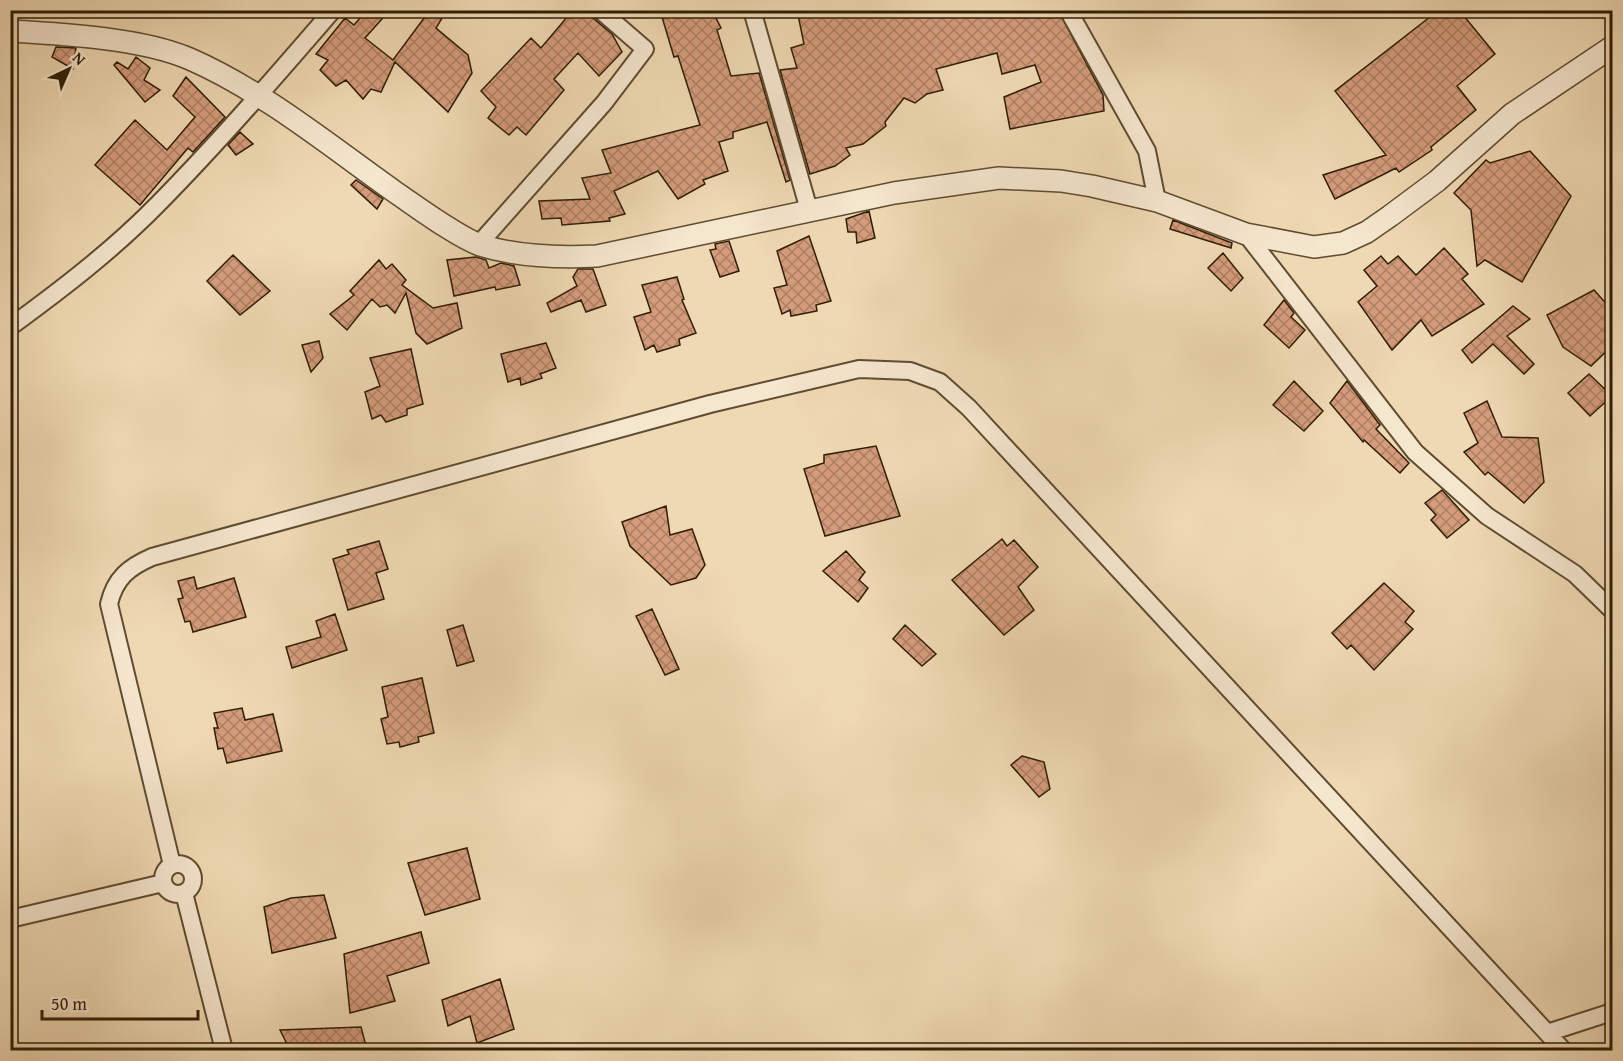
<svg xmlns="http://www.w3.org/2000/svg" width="1623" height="1061" font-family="'Gentium Book Plus',serif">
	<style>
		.building { fill: url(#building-cross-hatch); stroke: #2f1d05; stroke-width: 1.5 }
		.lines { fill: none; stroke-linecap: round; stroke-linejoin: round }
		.minor-casing { stroke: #5f4c30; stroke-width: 20 }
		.tertiary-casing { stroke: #5f4c30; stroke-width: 24 }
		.minor { stroke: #f5e6ce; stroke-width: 16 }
		.tertiary { stroke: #f5e6ce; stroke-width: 21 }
	</style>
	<defs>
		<pattern id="building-cross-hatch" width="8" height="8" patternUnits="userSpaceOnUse" patternTransform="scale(1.5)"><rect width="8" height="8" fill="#d59c7c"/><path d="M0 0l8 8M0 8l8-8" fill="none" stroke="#ad7f64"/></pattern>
	</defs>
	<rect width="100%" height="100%" fill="#efd9b3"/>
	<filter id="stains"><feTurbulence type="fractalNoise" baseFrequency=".00333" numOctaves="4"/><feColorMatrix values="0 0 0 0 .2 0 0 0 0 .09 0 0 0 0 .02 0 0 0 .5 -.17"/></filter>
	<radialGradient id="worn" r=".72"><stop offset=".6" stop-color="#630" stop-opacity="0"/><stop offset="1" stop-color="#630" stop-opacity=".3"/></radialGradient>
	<path class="building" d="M 367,10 L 390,10 L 365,38 L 393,60 L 430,10 L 447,10 L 436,28 L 468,55 L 472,73 L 448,112 L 395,62 L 381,92 L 371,89 L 363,99 L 346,80 L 336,86 L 320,70 L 328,60 L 316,54 L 345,18 L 354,25 Z
		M 573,10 L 590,10 L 593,18 L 612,34 L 622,52 L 599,76 L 578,53 L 554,79 L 564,90 L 526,135 L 517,127 L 509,135 L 488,118 L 496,107 L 481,91 L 531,38 L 541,48 Z
		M 689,10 L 710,10 L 714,14 L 721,28 L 717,30 L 731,76 L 759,73 L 790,180 L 786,182 L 767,122 L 733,132 L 733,138 L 719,142 L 728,171 L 703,180 L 705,184 L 678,199 L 658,171 L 614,191 L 625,214 L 609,218 L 610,221 L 562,225 L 561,218 L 542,219 L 539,201 L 590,199 L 582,178 L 611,173 L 602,150 L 700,125 L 678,56 L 674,57 L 662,17 Z
		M 797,10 L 865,10 L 866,15 L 882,10 L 1017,10 L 1019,18 L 1034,10 L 1058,10 L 1103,95 L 1104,111 L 1010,129 L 1004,97 L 1041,82 L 1035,65 L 1002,74 L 997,53 L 936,69 L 943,90 L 927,94 L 915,103 L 904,98 L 885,122 L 886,126 L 863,144 L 846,148 L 850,155 L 835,166 L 810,174 L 780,70 L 797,68 L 791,48 L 804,44 Z
		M 1439,10 L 1459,10 L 1495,54 L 1457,86 L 1476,110 L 1431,147 L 1432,150 L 1399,172 L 1396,168 L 1335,199 L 1323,175 L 1386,155 L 1335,91 Z
		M 56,47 L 76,48 L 73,69 L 52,57 Z
		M 136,57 L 150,68 L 144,80 L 160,90 L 145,102 L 114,65 L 117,62 L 128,69 Z
		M 186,77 L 225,117 L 193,152 L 188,148 L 140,205 L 95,165 L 135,120 L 167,150 L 195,117 L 173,96 Z
		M 240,132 L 253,144 L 236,155 L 228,145 Z
		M 1530,151 L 1571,196 L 1522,282 L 1485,260 L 1477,266 L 1471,210 L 1454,193 L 1486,160 L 1490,163 Z
		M 356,180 L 383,199 L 377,209 L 351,185 Z
		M 869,211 L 875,238 L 857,243 L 856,232 L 848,232 L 846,219 Z
		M 1173,220 L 1232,243 L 1231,248 L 1170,229 Z
		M 809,236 L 831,301 L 816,305 L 817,311 L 791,316 L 790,310 L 782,314 L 774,288 L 787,285 L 777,251 Z
		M 729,241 L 739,271 L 720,277 L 710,250 L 716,249 L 715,244 Z
		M 1444,248 L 1468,274 L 1462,279 L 1484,304 L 1432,336 L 1421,320 L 1392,350 L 1358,302 L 1377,286 L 1364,270 L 1381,256 L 1388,264 L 1398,256 L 1416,275 Z
		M 1223,253 L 1243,278 L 1231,291 L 1208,268 Z
		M 233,255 L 270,291 L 240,315 L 207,281 Z
		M 476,257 L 486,260 L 489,268 L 501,263 L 514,266 L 520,285 L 496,290 L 495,287 L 454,296 L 447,260 Z
		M 379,260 L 386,269 L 392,264 L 406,280 L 402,285 L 433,308 L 457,303 L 462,328 L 427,344 L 416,333 L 406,293 L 395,313 L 387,305 L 380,307 L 372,299 L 347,330 L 330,314 L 354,295 L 350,291 Z
		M 578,269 L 593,269 L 606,305 L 586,312 L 581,300 L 551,312 L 547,303 L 577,286 L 573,277 Z
		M 677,277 L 684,299 L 682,300 L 696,333 L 679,339 L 680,345 L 657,352 L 654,345 L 645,350 L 634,317 L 651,312 L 642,285 Z
		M 1594,290 L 1612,310 L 1612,346 L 1591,366 L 1563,347 L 1547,315 Z
		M 1284,300 L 1294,313 L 1291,317 L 1305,330 L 1289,348 L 1264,325 Z
		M 1513,306 L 1530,319 L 1507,336 L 1534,364 L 1524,374 L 1493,344 L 1472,363 L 1462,350 Z
		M 319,341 L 323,358 L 311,372 L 302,345 Z
		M 546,343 L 556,368 L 540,374 L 542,378 L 521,385 L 520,378 L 508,382 L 501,354 Z
		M 411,349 L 423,404 L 407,409 L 407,415 L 386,422 L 381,415 L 372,419 L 365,392 L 380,386 L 370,358 Z
		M 1589,374 L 1612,396 L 1590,416 L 1568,393 Z
		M 1294,381 L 1323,411 L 1304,431 L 1273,405 Z
		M 1347,381 L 1380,425 L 1376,429 L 1409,463 L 1400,473 L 1364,440 L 1363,442 L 1330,403 Z
		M 1487,401 L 1502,437 L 1538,438 L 1544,482 L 1524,503 L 1488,472 L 1485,475 L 1464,452 L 1478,443 L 1464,413 Z
		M 876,446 L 900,516 L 825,536 L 804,469 L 824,463 L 824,455 Z
		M 1442,490 L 1469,520 L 1447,538 L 1431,520 L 1436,515 L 1425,503 Z
		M 666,506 L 670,535 L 692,529 L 705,565 L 696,578 L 671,585 L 630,546 L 622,522 Z
		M 1002,539 L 1007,546 L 1014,540 L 1038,567 L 1018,587 L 1034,610 L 1004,635 L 952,580 Z
		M 379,541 L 388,569 L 376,573 L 384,599 L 348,610 L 333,559 L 349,554 L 347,550 Z
		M 846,551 L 865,572 L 859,580 L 868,588 L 858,602 L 823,571 Z
		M 194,577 L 197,589 L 234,578 L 246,617 L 193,632 L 190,621 L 185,622 L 178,599 L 183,598 L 178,581 Z
		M 1384,583 L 1414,611 L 1405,622 L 1413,629 L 1374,670 L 1351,645 L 1347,649 L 1332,633 Z
		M 652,609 L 679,669 L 665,675 L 636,616 Z
		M 335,614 L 347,650 L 292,668 L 286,647 L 321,637 L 316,621 Z
		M 463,625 L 474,661 L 457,666 L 447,630 Z
		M 905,625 L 936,654 L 922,666 L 893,639 Z
		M 422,678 L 434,733 L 418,737 L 419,742 L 400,747 L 399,742 L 387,744 L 381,719 L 388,717 L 382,687 Z
		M 242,708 L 245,720 L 273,714 L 282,751 L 227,763 L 223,748 L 218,749 L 214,728 L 218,728 L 214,713 Z
		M 1022,756 L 1044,762 L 1050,789 L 1039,797 L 1011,765 Z
		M 467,848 L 480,899 L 425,915 L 408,863 Z
		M 324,895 L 336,938 L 272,953 L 264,907 L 291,898 Z
		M 421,932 L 429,963 L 387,976 L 395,1001 L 350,1013 L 344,954 Z
		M 500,979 L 514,1029 L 477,1043 L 470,1016 L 448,1026 L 442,1000 Z
		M 361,1027 L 367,1050 L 290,1050 L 280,1030 Z"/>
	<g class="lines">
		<g class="minor-casing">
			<path id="minor" d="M 752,10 L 809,210
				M 1068,10 L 1147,151 L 1157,201
				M 1246,234 L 1415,452 L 1487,516 L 1575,574 L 1612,610
				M 479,244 L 604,103 L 645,49 L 600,10
				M 10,327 C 62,289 113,250 158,204 C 219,142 276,76 333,10
				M163 879a15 15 0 1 1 30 0a15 15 0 1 1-30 0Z
				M 172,865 L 109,604 C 115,578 129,567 152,557 L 710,404 L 859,369 L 910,371 L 940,382 L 969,408 L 1563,1050
				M 184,893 L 224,1050
				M 10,919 L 163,883
				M 1547,1033 L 1612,1012"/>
		</g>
		<g class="tertiary-casing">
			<path id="tertiary" d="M 10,31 C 63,34 142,38 190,59 C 263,91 330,146 395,192 C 417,207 456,236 480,245 C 518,257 558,258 597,256 L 894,193 L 999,178 L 1061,181 L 1092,186 L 1157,201 L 1246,234 L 1314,247 L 1343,243 L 1367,232 L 1390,216 L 1437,181 L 1512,114 L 1612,47"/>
		</g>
		<use href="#minor" class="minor"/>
		<use href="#tertiary" class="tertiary"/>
	</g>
	<rect width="1623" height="1061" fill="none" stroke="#efd9b3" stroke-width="36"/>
	<rect x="12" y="12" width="1599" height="1037" fill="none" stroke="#2f1d05" stroke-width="3"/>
	<rect x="18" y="18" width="1587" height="1025" fill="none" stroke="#2f1d05" stroke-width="1.5"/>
	<g transform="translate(69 69) rotate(44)" stroke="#f5e6ce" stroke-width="4.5" paint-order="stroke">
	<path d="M0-4.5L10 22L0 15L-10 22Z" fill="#2f1d05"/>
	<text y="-9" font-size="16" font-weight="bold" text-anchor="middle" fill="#2f1d05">N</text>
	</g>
	<path d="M42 1010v9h156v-9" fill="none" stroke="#2f1d05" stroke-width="3"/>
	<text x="51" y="1010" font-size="18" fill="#2f1d05" stroke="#f5e6ce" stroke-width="4.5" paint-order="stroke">50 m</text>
	<rect width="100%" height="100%" filter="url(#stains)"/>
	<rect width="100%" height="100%" fill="url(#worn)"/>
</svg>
